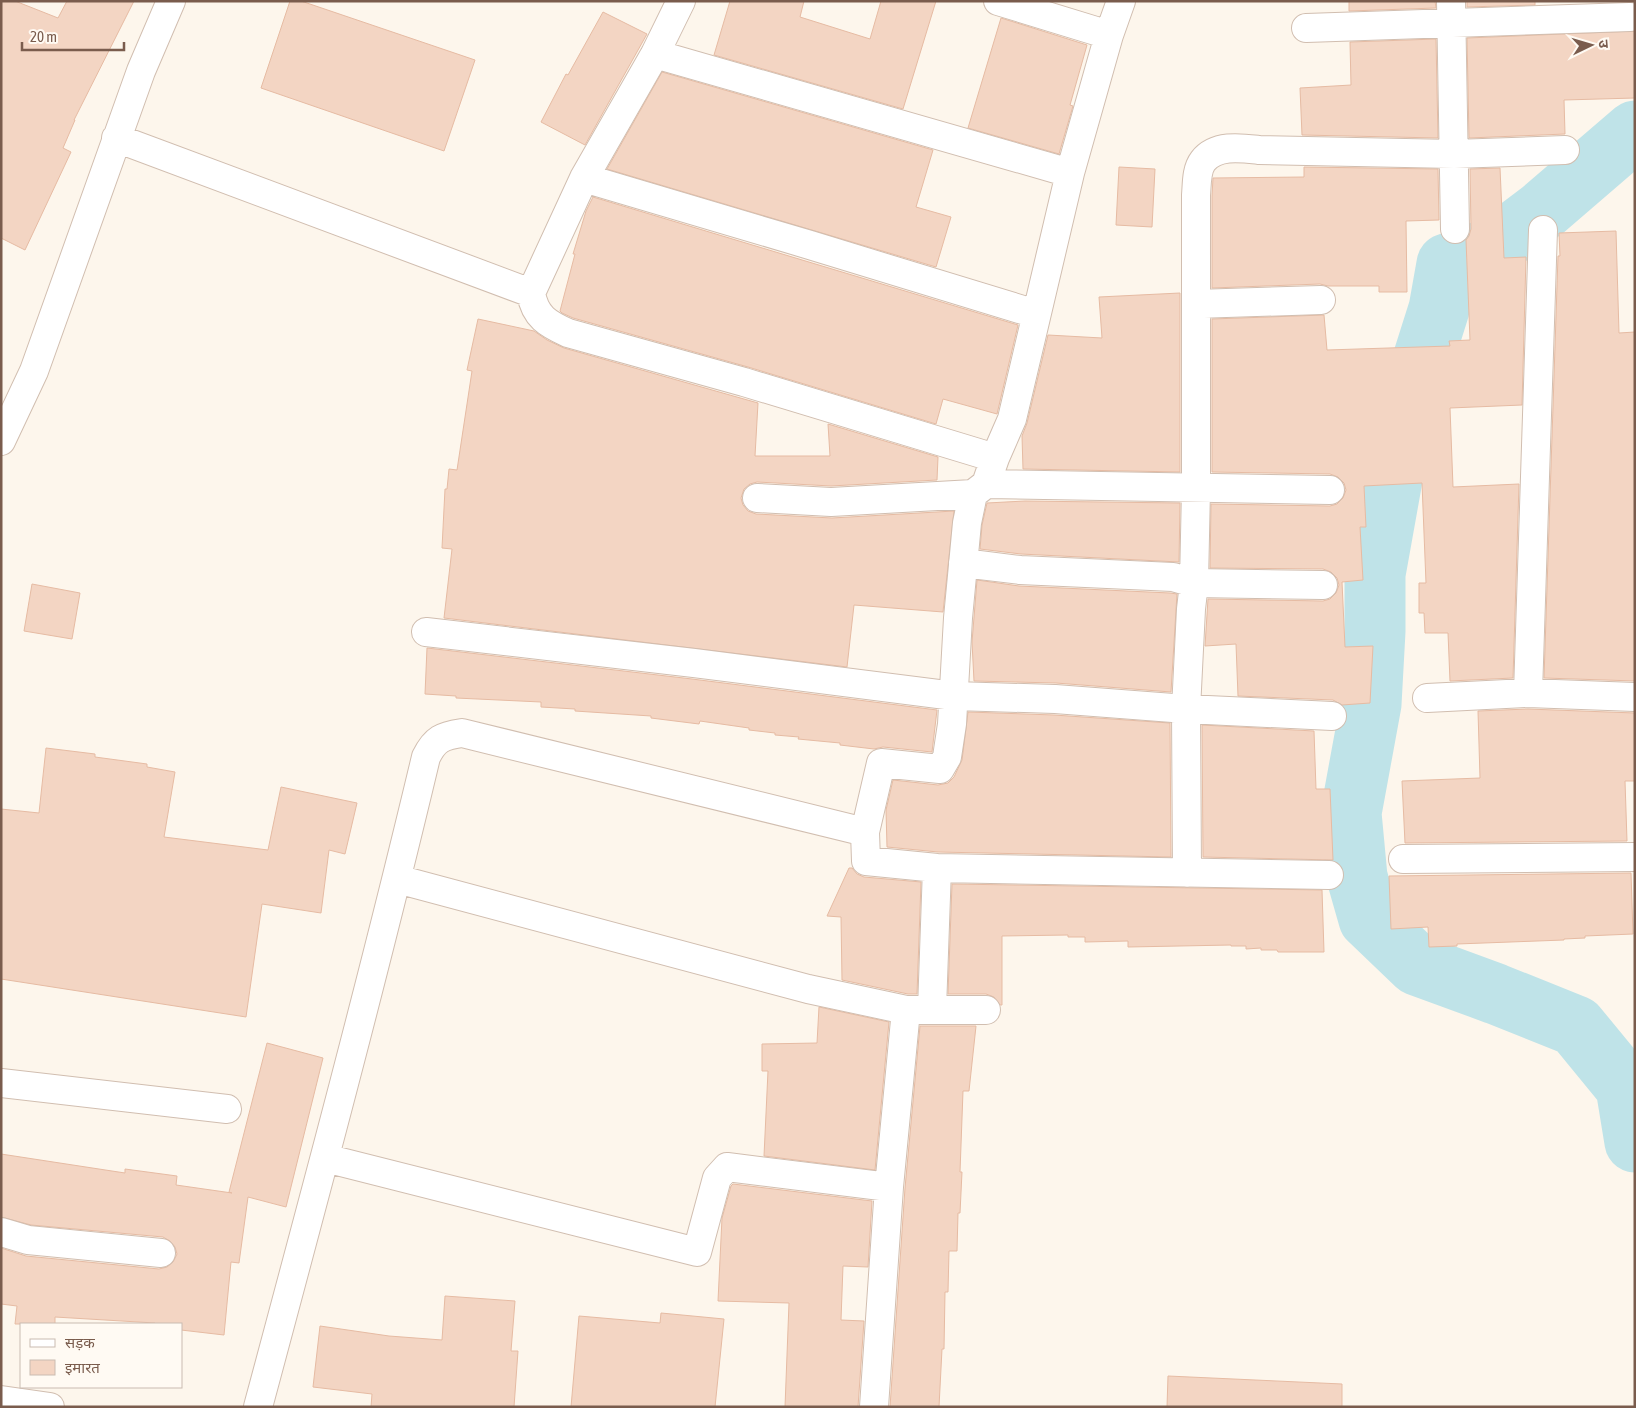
<svg xmlns="http://www.w3.org/2000/svg" width="1636" height="1408" font-family="'Asap Condensed','Noto Sans Devanagari',sans-serif">
	<style>
		.lines { fill: none; stroke-linecap: round; stroke-linejoin: round }
		.river { stroke: #bfe3e8; stroke-width: 61 }
		.building { fill: #f3d5c3; stroke: #e6bba3 }
		.minor-casing { stroke: #d1beb0; stroke-width: 30 }
		.minor { stroke: #fff; stroke-width: 28 }
	</style>
	<rect width="100%" height="100%" fill="#fdf6ec"/>
	<g class="lines">
		<path class="river" d="M 1635,131 L 1543,210 L 1494,247 L 1447,264 L 1439,309 L 1401,429 L 1375,574 L 1375,631 L 1371,704 L 1351,813 L 1357,877 L 1369,919 L 1417,965 L 1496,994 L 1576,1026 L 1626,1087 L 1635,1142"/>
	</g>
	<path class="building" d="M 1,1 L 15,1 L 58,18 L 67,1 L 134,1 L 74,120 L 75,120 L 63,148 L 71,152 L 25,250 L 1,238 Z
		M 290,1 L 301,1 L 475,60 L 444,151 L 261,88 Z
		M 730,1 L 804,1 L 800,17 L 870,39 L 881,1 L 936,1 L 903,109 L 714,55 Z
		M 1349,1 L 1435,1 L 1436,8 L 1349,11 Z
		M 1467,1 L 1535,1 L 1535,5 L 1467,7 Z
		M 603,12 L 647,34 L 585,145 L 541,122 L 566,74 L 568,75 Z
		M 1001,18 L 1087,45 L 1070,105 L 1073,106 L 1059,154 L 968,128 Z
		M 1635,31 L 1635,98 L 1564,100 L 1565,134 L 1469,138 L 1467,38 Z
		M 1436,39 L 1438,138 L 1302,135 L 1300,88 L 1351,85 L 1350,42 Z
		M 662,72 L 933,150 L 916,207 L 951,217 L 936,267 L 607,169 Z
		M 1119,167 L 1155,169 L 1152,227 L 1116,225 Z
		M 1304,167 L 1438,169 L 1439,220 L 1406,221 L 1407,292 L 1379,292 L 1379,286 L 1328,286 L 1320,284 L 1212,288 L 1212,196 L 1213,178 L 1304,177 Z
		M 1500,168 L 1504,258 L 1526,257 L 1522,405 L 1450,408 L 1453,487 L 1519,484 L 1513,678 L 1450,681 L 1448,633 L 1425,633 L 1424,613 L 1419,613 L 1419,583 L 1426,583 L 1422,483 L 1364,486 L 1366,527 L 1360,527 L 1363,580 L 1342,582 L 1345,647 L 1373,646 L 1370,703 L 1342,705 L 1333,700 L 1238,696 L 1236,644 L 1205,646 L 1208,599 L 1323,601 L 1330,599 L 1336,593 L 1339,585 L 1337,578 L 1331,572 L 1323,569 L 1210,568 L 1211,504 L 1330,506 L 1337,504 L 1343,498 L 1346,490 L 1344,483 L 1338,477 L 1330,474 L 1212,472 L 1212,319 L 1324,315 L 1327,350 L 1450,346 L 1449,341 L 1470,340 L 1466,240 L 1469,236 L 1471,229 L 1470,169 Z
		M 593,197 L 1018,325 L 997,414 L 943,399 L 936,424 L 748,367 L 573,318 L 562,313 L 560,311 L 575,254 L 573,254 L 586,211 Z
		M 1616,231 L 1619,333 L 1635,332 L 1635,681 L 1544,678 L 1558,256 L 1560,256 L 1559,233 Z
		M 1180,293 L 1180,472 L 1023,469 L 1022,436 L 1027,423 L 1048,335 L 1102,338 L 1099,297 Z
		M 478,319 L 534,331 L 547,340 L 564,348 L 758,403 L 755,456 L 830,456 L 828,424 L 938,457 L 937,480 L 831,486 L 757,482 L 750,484 L 744,489 L 741,498 L 743,505 L 748,511 L 756,514 L 832,518 L 954,511 L 943,612 L 854,605 L 847,667 L 444,618 L 452,549 L 442,548 L 445,489 L 447,489 L 449,469 L 457,470 L 472,371 L 467,370 Z
		M 1025,501 L 1180,503 L 1179,562 L 1021,554 L 980,549 L 982,525 L 987,503 Z
		M 977,580 L 1019,586 L 1170,593 L 1177,594 L 1171,692 L 1056,683 L 974,681 L 972,642 Z
		M 32,584 L 80,593 L 72,639 L 24,631 Z
		M 427,648 L 692,679 L 937,710 L 932,752 L 883,747 L 874,749 L 840,745 L 840,743 L 798,739 L 799,737 L 775,735 L 775,733 L 749,730 L 749,728 L 700,721 L 699,724 L 651,718 L 651,716 L 575,711 L 575,709 L 541,707 L 541,702 L 456,698 L 456,696 L 425,694 Z
		M 1528,709 L 1635,713 L 1635,781 L 1625,781 L 1627,841 L 1405,843 L 1402,781 L 1480,778 L 1478,711 Z
		M 968,712 L 1054,715 L 1170,723 L 1171,857 L 938,852 L 887,847 L 886,810 L 893,780 L 938,785 L 948,783 L 954,777 L 962,760 Z
		M 1202,725 L 1314,731 L 1316,789 L 1330,789 L 1333,860 L 1203,857 Z
		M 46,748 L 95,754 L 95,757 L 147,764 L 147,767 L 175,772 L 164,837 L 268,850 L 281,787 L 357,803 L 345,854 L 329,850 L 321,913 L 262,904 L 246,1017 L 1,979 L 1,809 L 39,813 Z
		M 849,868 L 852,868 L 857,874 L 864,877 L 921,882 L 917,994 L 908,994 L 842,980 L 841,917 L 827,916 Z
		M 1631,873 L 1633,934 L 1585,936 L 1585,938 L 1564,939 L 1564,940 L 1457,944 L 1457,946 L 1429,947 L 1428,927 L 1391,929 L 1389,876 Z
		M 952,884 L 1322,890 L 1324,952 L 1278,952 L 1277,950 L 1261,950 L 1261,948 L 1246,949 L 1246,946 L 1231,946 L 1231,945 L 1128,947 L 1128,941 L 1085,942 L 1085,937 L 1068,937 L 1068,935 L 1002,936 L 1002,1005 L 1000,1005 L 994,997 L 986,994 L 948,994 Z
		M 819,1007 L 889,1022 L 875,1170 L 764,1156 L 768,1071 L 762,1071 L 762,1044 L 817,1043 Z
		M 920,1026 L 976,1026 L 969,1091 L 963,1091 L 960,1172 L 962,1172 L 960,1213 L 958,1213 L 957,1251 L 949,1251 L 948,1292 L 945,1292 L 944,1349 L 942,1349 L 939,1407 L 890,1407 L 905,1188 Z
		M 267,1043 L 323,1058 L 286,1207 L 248,1197 L 239,1263 L 231,1262 L 224,1335 L 181,1330 L 181,1324 L 155,1324 L 155,1323 L 55,1317 L 55,1324 L 15,1324 L 17,1306 L 1,1304 L 1,1248 L 26,1256 L 159,1269 L 167,1267 L 173,1262 L 177,1254 L 175,1247 L 170,1241 L 163,1237 L 31,1225 L 1,1217 L 1,1154 L 125,1173 L 125,1169 L 177,1176 L 176,1185 L 232,1193 L 229,1192 Z
		M 733,1184 L 872,1201 L 868,1267 L 843,1266 L 841,1320 L 864,1321 L 858,1407 L 785,1407 L 789,1303 L 718,1301 L 722,1218 L 731,1186 Z
		M 445,1296 L 515,1301 L 511,1351 L 518,1351 L 514,1407 L 371,1407 L 372,1394 L 313,1387 L 320,1326 L 389,1336 L 442,1340 Z
		M 661,1313 L 724,1319 L 715,1407 L 571,1407 L 579,1316 L 660,1323 Z
		M 1168,1376 L 1342,1384 L 1342,1407 L 1167,1407 Z"/>
	<g class="lines">
		<g class="minor-casing">
			<path id="minor" d="M 681,1 L 655,54 L 584,178 L 531,293 C 535,317 548,324 568,333 L 744,382 L 995,458 L 1012,419 L 1070,173 L 1109,35 L 1121,1
				M 998,1 L 1109,35
				M 1451,1 L 1455,229
				M 1306,28 L 1630,17
				M 655,54 L 1070,173
				M 116,138 L 531,293
				M 584,178 L 810,245 L 1036,314
				M 1543,230 L 1528,693 L 1635,697
				M 1196,304 L 1321,300
				M 1,441 L 34,371 L 141,71 L 171,1
				M 995,458 L 986,484 L 973,494 L 967,523 L 958,618 L 952,724 L 947,757 L 940,769 L 881,763 L 865,832 L 866,861 L 937,868 L 1329,875
				M 986,484 L 1330,490
				M 757,498 L 831,502 L 973,494
				M 963,563 L 1020,570 L 1173,577 L 1194,583 L 1323,585
				M 426,632 L 694,663 L 954,696 L 1055,699 L 1186,709 L 1187,873
				M 1427,698 L 1528,693
				M 1332,716 L 1186,709 L 1191,609 L 1194,583 L 1196,489 L 1196,195 C 1197,185 1196,170 1203,161 C 1216,144 1242,148 1259,150 L 1454,154 L 1565,150
				M 1403,859 L 1635,857
				M 397,879 L 808,989 L 906,1010 L 986,1010
				M 932,1009 L 937,868
				M 1,1083 L 227,1109
				M 325,1158 L 697,1252 L 717,1178 L 727,1167 L 889,1187
				M 1,1232 L 28,1240 L 161,1253
				M 1,1400 L 50,1407
				M 258,1407 C 316,1191 374,975 426,757 C 435,739 442,736 462,733 L 865,832
				M 874,1407 L 889,1187 L 906,1010"/>
		</g>
		<use href="#minor" class="minor"/>
	</g>
	<rect width="1636" height="1408" fill="none" stroke="#7a5c4d" stroke-width="5"/>
	<rect x="20" y="1323" width="162" height="65" fill="#fffaf3" stroke="#cabbb1"/>
	<rect x="30" y="1339" width="25" height="8" fill="#ffffff" stroke="#cabbb1"/>
	<text x="65" y="1348" font-size="15" fill="#7a5c4d">सड़क</text>
	<rect x="30" y="1360" width="25" height="15" fill="#f3d5c3" stroke="#cabbb1"/>
	<text x="65" y="1373" font-size="15" fill="#7a5c4d">इमारत</text>
	<g transform="translate(1591 45) rotate(85)" stroke="#fffaf3" stroke-width="4" paint-order="stroke">
	<path d="M0-4L9 19L0 12L-9 19Z" fill="#7a5c4d"/>
	<text y="-8" font-size="14" font-weight="bold" text-anchor="middle" fill="#7a5c4d">उ</text>
	</g>
	<path d="M22 42v8h102v-8" fill="none" stroke="#7a5c4d" stroke-width="2.5"/>
	<text x="30" y="42" font-size="15" fill="#7a5c4d" stroke="#fffaf3" stroke-width="4" paint-order="stroke">20 m</text>
</svg>
